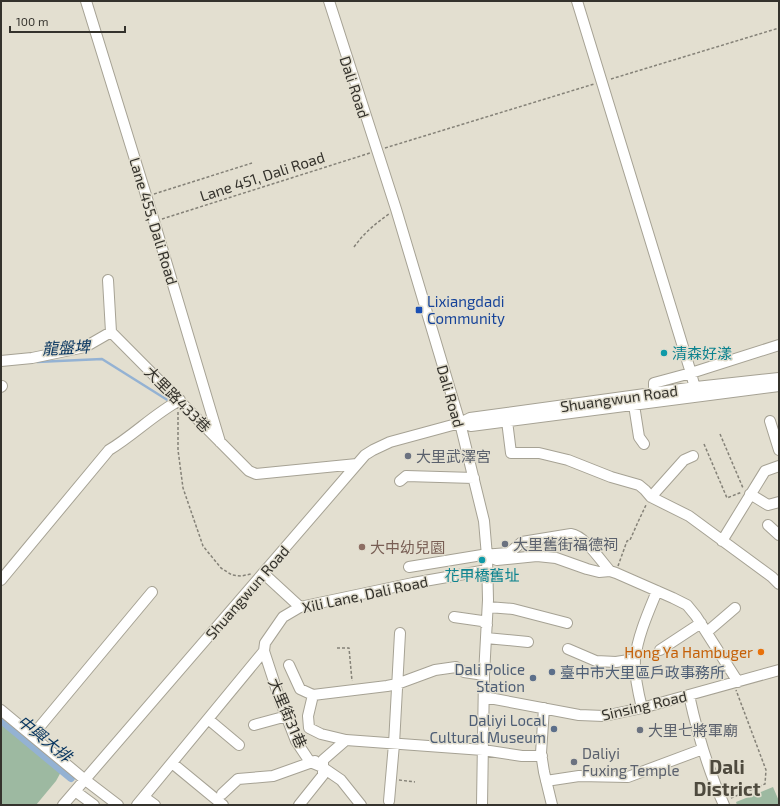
<svg xmlns="http://www.w3.org/2000/svg" width="780" height="806" font-family="'Exo 2','Noto Sans TC',sans-serif">
	<style>
		.green { fill: #9db9a1 }
		.lines { fill: none; stroke-linecap: round; stroke-linejoin: round }
		.stream { stroke: #94b2d3; stroke-width: 2.5 }
		.canal { stroke: #94b2d3; stroke-width: 8 }
		.minor-casing { stroke: #a6a294; stroke-width: 12 }
		.path { stroke: #858278; stroke-width: 1.5; stroke-dasharray: 3 2; stroke-linecap: butt }
		.minor { stroke: #fff; stroke-width: 10 }
		.transit-dot { fill: #1a4fb4; stroke: #e3dfd0; stroke-width: 1.5 }
		.culture-dot { fill: #0f9aa8; stroke: #e3dfd0; stroke-width: 1.5 }
		.worship-dot { fill: #6b7280; stroke: #e3dfd0; stroke-width: 1.5 }
		.education-dot { fill: #8d6e63; stroke: #e3dfd0; stroke-width: 1.5 }
		.food-dot { fill: #e8710a; stroke: #e3dfd0; stroke-width: 1.5 }
		.service-dot { fill: #5c6f8a; stroke: #e3dfd0; stroke-width: 1.5 }
		.labels { text-anchor: middle; dominant-baseline: central; stroke-width: 3; stroke-linejoin: round; paint-order: stroke }
		.street-label { font-size: 15px; fill: #34322c; stroke: #e3dfd0 }
		.transit-label { font-size: 15px; fill: #164399; stroke: #e3dfd0; text-anchor: start }
		.culture-label { font-size: 15px; fill: #0d838f; stroke: #e3dfd0; text-anchor: start }
		.worship-label { font-size: 15px; fill: #5b616d; stroke: #e3dfd0; text-anchor: start }
		.education-label { font-size: 15px; fill: #785e54; stroke: #e3dfd0; text-anchor: start }
		.food-label { font-size: 15px; fill: #c56008; stroke: #e3dfd0; text-anchor: end }
		.service-label { font-size: 15px; fill: #4e5e75; stroke: #e3dfd0; text-anchor: end }
		.water-label { font-size: 16px; font-style: italic; fill: #093660; stroke: #e3dfd0 }
		.district-label { font-size: 19px; font-weight: bold; fill: #4e4a3e; stroke: #e3dfd0 }
	</style>
	<rect width="100%" height="100%" fill="#e3dfd0"/>
	<path class="green" d="M 1,723 L 62,770 L 56,781 L 36,805 L 1,805 Z
		M 773,787 L 779,801 L 779,805 L 737,805 L 736,802 Z"/>
	<g class="lines">
		<path class="stream" d="M 37,362 L 102,359 L 169,401"/>
		<path class="canal" d="M 1,720 L 71,778"/>
		<g class="minor-casing">
			<path id="minor" d="M 86,1 L 154,221 L 220,442
				M 329,1 L 396,209 L 460,423 L 484,521 L 487,556 L 488,600 L 484,675 L 482,805
				M 577,1 L 691,373 L 697,396
				M 108,280 L 111,332
				M 1,361 L 32,358 L 85,347 L 111,332 L 249,471 L 256,474 L 357,464
				M 1,387 L 2,386
				M 654,394 L 654,383 L 691,373 L 779,345
				M 634,405 L 639,437 L 644,444
				M 507,421 L 511,453 L 539,453 L 568,460 L 611,477 L 639,485 L 645,490 L 651,497 L 689,516 L 772,577 L 779,584
				M 770,421 L 779,450
				M 460,423 L 471,426 L 779,386
				M 400,481 L 406,476 L 474,478
				M 750,494 L 768,505 L 779,502
				M 651,497 L 684,460 L 693,456
				M 768,525 L 779,535
				M 722,541 L 765,471 L 779,466
				M 487,556 L 497,560 L 537,556 L 556,558 L 587,569 L 599,572 L 610,571 L 616,573 L 673,598 L 687,605 L 696,616 L 738,682
				M 409,567 L 482,555 L 509,553 L 522,542 L 571,534 C 585,536 600,560 610,571
				M 263,573 L 300,607
				M 1,580 L 109,450 C 134,435 154,414 180,400
				M 488,607 L 513,609 L 567,623
				M 454,617 L 482,621 L 487,625
				M 707,632 L 735,608
				M 486,638 L 528,642
				M 568,649 L 596,661 L 616,662 L 635,659
				M 660,650 L 701,623
				M 264,651 L 280,700 L 296,741 L 310,762 L 322,767 L 341,780 L 361,805
				M 289,665 L 300,689 L 313,695 L 387,686 L 397,684 L 435,670 L 456,667 L 464,672 L 484,675
				M 313,695 L 308,716 L 309,728 L 321,734 L 346,740
				M 689,695 C 697,732 708,770 724,805
				M 484,697 L 579,715 L 604,716 L 642,708 L 779,670
				M 544,708 L 541,753 L 544,772 L 552,805
				M 642,708 C 638,692 634,675 635,659 C 638,635 648,613 657,591
				M 1,710 L 84,779 L 118,805
				M 208,719 L 239,745
				M 254,725 L 287,716
				M 32,736 L 152,592
				M 172,763 L 223,805
				M 546,781 L 579,776 L 628,777 L 703,749
				M 75,791 L 94,805
				M 222,794 L 238,779 L 273,776 L 315,761
				M 144,797 L 155,805
				M 389,801 L 394,744 L 400,633
				M 63,805 L 365,455 L 373,450 L 390,442 L 460,423 L 470,418 L 696,387 L 779,378
				M 137,805 L 264,651 L 265,643 L 283,617 L 300,607 L 413,583 L 487,570
				M 299,805 L 323,775 L 323,760 L 346,740 L 483,750 L 522,756 L 542,756"/>
		</g>
		<path class="path" d="M 611,79 L 779,28
			M 385,148 L 594,84
			M 154,194 L 252,163
			M 162,219 L 370,153
			M 354,247 C 364,233 376,223 389,214
			M 178,412 L 178,450 L 183,488 L 203,546 L 221,568 L 232,575 L 241,576 L 251,574
			M 720,434 L 743,488
			M 704,444 L 727,498 L 742,492
			M 618,566 L 627,541 L 630,540 L 638,522 L 646,505
			M 337,648 L 349,648 L 352,681
			M 399,780 L 415,782
			M 731,798 L 765,784 L 766,770 L 736,690"/>
		<use href="#minor" class="minor"/>
	</g>
	<rect class="transit-dot" x="415" y="306" width="8" height="8" rx="2"/>
	<g class="culture-dot">
		<circle cx="664" cy="353" r="4"/>
		<circle cx="482" cy="560" r="4"/>
	</g>
	<g class="worship-dot">
		<circle cx="408" cy="456" r="4"/>
		<circle cx="505" cy="544" r="4"/>
		<circle cx="640" cy="730" r="4"/>
		<circle cx="574" cy="762" r="4"/>
	</g>
	<circle class="education-dot" cx="362" cy="547" r="4"/>
	<circle class="food-dot" cx="761" cy="652" r="4"/>
	<g class="service-dot">
		<circle cx="552" cy="672" r="4"/>
		<circle cx="533" cy="678" r="4"/>
		<circle cx="554" cy="729" r="4"/>
	</g>
	<g class="labels">
		<g class="street-label">
			<text transform="translate(355 87) rotate(72)">Dali Road</text>
			<text transform="translate(262 176) rotate(-18)">Lane 451, Dali Road</text>
			<text transform="translate(154 221) rotate(73)">Lane 455, Dali Road</text>
			<text transform="translate(451 396) rotate(74)">Dali Road</text>
			<text transform="translate(619 398) rotate(-8)">Shuangwun Road</text>
			<text transform="translate(178 399) rotate(45)">大里路433巷</text>
			<text transform="translate(247 592) rotate(-49)">Shuangwun Road</text>
			<text transform="translate(365 594) rotate(-12)">Xili Lane, Dali Road</text>
			<text transform="translate(644 705) rotate(-13)">Sinsing Road</text>
			<text transform="translate(288 713) rotate(67)">大里街31巷</text>
		</g>
		<g class="transit-label">
			<text x="427" y="301">Lixiangdadi<tspan x="427" dy="17">Community</tspan></text>
		</g>
		<g class="culture-label">
			<text x="672" y="353">清森好漾</text>
			<text x="482" y="575" text-anchor="middle">花甲橋舊址</text>
		</g>
		<g class="worship-label">
			<text x="416" y="456">大里武澤宮</text>
			<text x="513" y="544">大里舊街福德祠</text>
			<text x="648" y="730">大里七將軍廟</text>
			<text x="582" y="753">Daliyi<tspan x="582" dy="17">Fuxing Temple</tspan></text>
		</g>
		<g class="education-label">
			<text x="370" y="547">大中幼兒園</text>
		</g>
		<g class="food-label">
			<text x="753" y="652">Hong Ya Hambuger</text>
		</g>
		<g class="service-label">
			<text x="525" y="669">Dali Police<tspan x="525" dy="17">Station</tspan></text>
			<text x="560" y="672" text-anchor="start">臺中市大里區戶政事務所</text>
			<text x="546" y="720">Daliyi Local<tspan x="546" dy="17">Cultural Museum</tspan></text>
		</g>
		<g class="water-label">
			<text transform="translate(66 347) rotate(-3)">龍盤埤</text>
			<text transform="translate(45 738) rotate(39)">中興大排</text>
		</g>
		<g class="district-label">
			<text x="727" y="766">Dali<tspan x="727" dy="22">District</tspan></text>
		</g>
	</g>
	<rect width="780" height="806" fill="none" stroke="#34322c" stroke-width="4"/>
	<path d="M10 26v6h115v-6" fill="none" stroke="#34322c" stroke-width="2"/>
	<text x="16" y="26" font-size="12" fill="#34322c" stroke="#e3dfd0" stroke-width="3" paint-order="stroke">100 m</text>
</svg>
